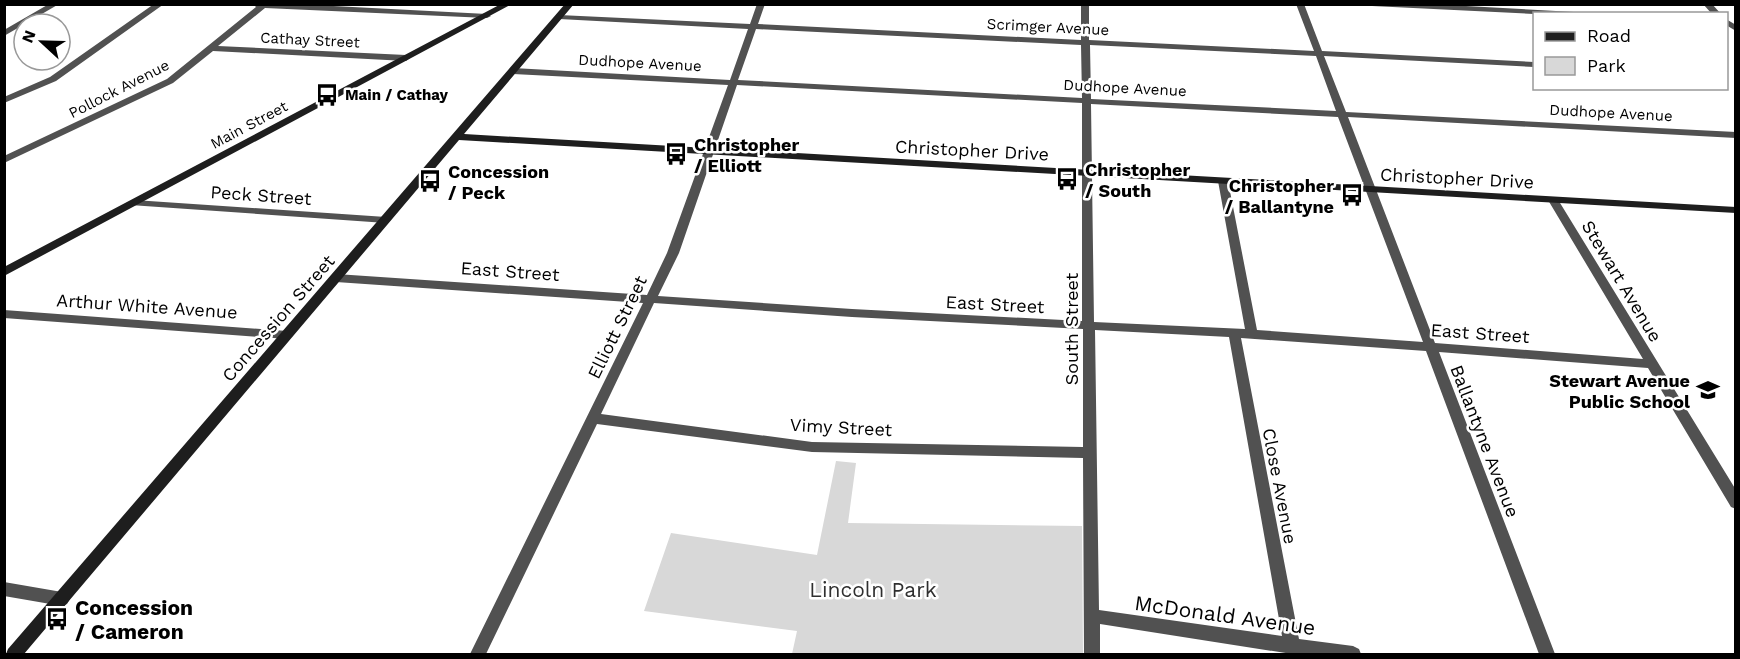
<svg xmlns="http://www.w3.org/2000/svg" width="1740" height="659" font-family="'Work Sans',sans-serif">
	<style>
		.green { fill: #d8d8d8 }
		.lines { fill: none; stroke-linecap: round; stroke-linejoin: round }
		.street { fill: #515151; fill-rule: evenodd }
		.secondary { fill: #1e1e1e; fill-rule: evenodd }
		.labels { text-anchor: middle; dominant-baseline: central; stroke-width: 5; stroke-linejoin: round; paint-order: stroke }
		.far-street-label { font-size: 15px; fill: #000; stroke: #fff }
		.far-poi-label { font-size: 15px; font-weight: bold; fill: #000; stroke: #fff; text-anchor: start }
		.poi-label { font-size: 18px; font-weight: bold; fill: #000; stroke: #fff; text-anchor: start }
		.street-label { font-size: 18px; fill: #000; stroke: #fff }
		.near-park-label { font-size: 21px; fill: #2f2f2f; stroke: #fff }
		.near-poi-label { font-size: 21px; font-weight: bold; fill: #000; stroke: #fff; text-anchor: start }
		.near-street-label { font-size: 21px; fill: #000; stroke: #fff }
	</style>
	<rect width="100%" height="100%" fill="#fff"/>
	<path class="green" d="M 836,461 L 856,463 L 848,523 L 1082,526 L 1083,654 L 792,654 L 797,631 L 644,611 L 671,533 L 817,555 Z"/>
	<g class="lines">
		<path class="street" d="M 49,4 L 59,4 L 4,36 L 4,30 Z
			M 154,4 L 164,4 L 56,81 L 4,103 L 4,97 L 50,77 Z
			M 253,4 L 295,4 L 487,14 L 491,16 L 487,18 L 265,8 L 218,46 L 406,55 L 410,58 L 406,61 L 213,51 L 173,83 L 4,163 L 4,156 L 167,79 L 256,7 Z
			M 757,4 L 765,4 L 758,24 L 1081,40 L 1081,4 L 1089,4 L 1089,40 L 1314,51 L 1296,4 L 1304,4 L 1322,51 L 1534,62 L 1534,67 L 1324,56 L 1346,112 L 1736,132 L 1736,138 L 1348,117 L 1435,343 L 1643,359 L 1548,200 L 1549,198 L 1557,198 L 1736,490 L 1736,509 L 1731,507 L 1648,368 L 1439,352 L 1555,654 L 1539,654 L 1426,351 L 1241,338 L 1299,639 L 1353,646 L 1359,649 L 1361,654 L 1292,654 L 1100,624 L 1100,654 L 1084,654 L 1083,458 L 812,452 L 597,424 L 486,654 L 470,654 L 643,303 L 336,282 L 330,278 L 336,274 L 647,295 L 667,253 L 728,85 L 513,74 L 509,71 L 513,68 L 730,80 L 748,29 L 559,19 L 555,17 L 559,15 L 750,24 ZM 756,29 L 1081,45 L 1082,98 L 738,80 ZM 1090,45 L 1316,56 L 1336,111 L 1091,99 ZM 737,85 L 1082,103 L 1082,321 L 852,309 L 658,296 L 679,253 ZM 1091,104 L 1338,117 L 1423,342 L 1257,330 L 1228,181 L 1223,178 L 1218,181 L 1245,329 L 1094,322 ZM 654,303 L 852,317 L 1083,329 L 1083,447 L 812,442 L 601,414 ZM 1095,330 L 1229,337 L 1282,636 L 1099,610 Z
			M 1368,4 L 1429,4 L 1574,12 L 1578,14 L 1534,14 L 1372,6 Z
			M 1703,4 L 1712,4 L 1721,14 L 1712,14 Z
			M 1726,19 L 1736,25 L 1736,31 L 1726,25 Z
			M 134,200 L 386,217 L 391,220 L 386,223 L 130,205 L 129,203 Z
			M 4,310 L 287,331 L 293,335 L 287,339 L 4,318 Z
			M 4,582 L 62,592 L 67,594 L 70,599 L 67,604 L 62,606 L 4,596 Z"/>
		<path class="secondary" d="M 501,4 L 512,4 L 4,276 L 4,267 Z
			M 565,4 L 574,4 L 464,134 L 1736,207 L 1736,213 L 459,140 L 24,654 L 6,654 L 8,649 Z"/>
	</g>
	<defs>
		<g id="bus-bare" transform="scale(1.8)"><path d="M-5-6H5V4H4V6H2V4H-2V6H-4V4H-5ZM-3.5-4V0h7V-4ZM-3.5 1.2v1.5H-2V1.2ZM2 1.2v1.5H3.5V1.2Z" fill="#000" stroke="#fff" stroke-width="2.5" paint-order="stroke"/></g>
		<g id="school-bare" transform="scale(1.8)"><path d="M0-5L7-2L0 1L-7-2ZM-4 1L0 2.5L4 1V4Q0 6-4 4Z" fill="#000" stroke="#fff" stroke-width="2.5" paint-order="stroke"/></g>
	</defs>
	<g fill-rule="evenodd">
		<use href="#bus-bare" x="327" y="95"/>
		<use href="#bus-bare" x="676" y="154"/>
		<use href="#bus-bare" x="1067" y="179"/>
		<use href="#bus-bare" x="430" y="181"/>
		<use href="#bus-bare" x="1352" y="195"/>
		<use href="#school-bare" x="1708" y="390"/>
		<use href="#bus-bare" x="57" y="619"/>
	</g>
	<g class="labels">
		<g class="far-street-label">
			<text transform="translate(1048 27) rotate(3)">Scrimger Avenue</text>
			<text transform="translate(310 40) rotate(3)">Cathay Street</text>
			<text transform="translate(640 63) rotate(3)">Dudhope Avenue</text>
			<text transform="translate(1125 88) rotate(3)">Dudhope Avenue</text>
			<text transform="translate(119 89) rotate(-27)">Pollock Avenue</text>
			<text transform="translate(1611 113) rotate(3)">Dudhope Avenue</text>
			<text transform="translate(249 125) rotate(-28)">Main Street</text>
		</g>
		<g class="far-poi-label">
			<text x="345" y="95">Main / Cathay</text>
		</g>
		<g class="poi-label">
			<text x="694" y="144">Christopher<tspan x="694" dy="21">/ Elliott</tspan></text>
			<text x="1085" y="169">Christopher<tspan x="1085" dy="21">/ South</tspan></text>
			<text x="448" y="171">Concession<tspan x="448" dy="21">/ Peck</tspan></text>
			<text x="1334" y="185" text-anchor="end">Christopher<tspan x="1334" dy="21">/ Ballantyne</tspan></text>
			<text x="1690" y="380" text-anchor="end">Stewart Avenue<tspan x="1690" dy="21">Public School</tspan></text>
		</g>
		<g class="street-label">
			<text transform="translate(972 150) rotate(3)">Christopher Drive</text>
			<text transform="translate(1457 178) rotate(3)">Christopher Drive</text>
			<text transform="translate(261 195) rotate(4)">Peck Street</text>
			<text transform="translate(510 271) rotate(4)">East Street</text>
			<text transform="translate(1622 281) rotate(59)">Stewart Avenue</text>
			<text transform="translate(995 304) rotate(3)">East Street</text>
			<text transform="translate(147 306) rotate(4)">Arthur White Avenue</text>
			<text transform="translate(278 318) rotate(-49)">Concession Street</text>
			<text transform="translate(617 327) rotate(-64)">Elliott Street</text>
			<text transform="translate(1071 329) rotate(-90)">South Street</text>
			<text transform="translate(1480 333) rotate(4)">East Street</text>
			<text transform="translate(841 427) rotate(3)">Vimy Street</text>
			<text transform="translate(1485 441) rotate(69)">Ballantyne Avenue</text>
			<text transform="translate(1280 486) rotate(79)">Close Avenue</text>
		</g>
		<g class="near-park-label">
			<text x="873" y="589">Lincoln Park</text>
		</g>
		<g class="near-poi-label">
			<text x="75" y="607">Concession<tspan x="75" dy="24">/ Cameron</tspan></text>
		</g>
		<g class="near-street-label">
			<text transform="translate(1225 615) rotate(8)">McDonald Avenue</text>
		</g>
	</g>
	<rect width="1740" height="659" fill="none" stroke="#000000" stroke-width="12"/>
	<rect x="1533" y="12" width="195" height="78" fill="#ffffff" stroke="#999999" stroke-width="1.5"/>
	<rect x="1545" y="32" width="30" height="9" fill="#1e1e1e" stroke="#999999" stroke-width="1.5"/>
	<text x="1587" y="42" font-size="18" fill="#000000">Road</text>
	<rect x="1545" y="57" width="30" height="18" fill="#d8d8d8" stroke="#999999" stroke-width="1.5"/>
	<text x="1587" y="72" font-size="18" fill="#000000">Park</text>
	<g transform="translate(42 42) rotate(292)"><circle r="28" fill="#ffffff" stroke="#999999" stroke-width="1.5"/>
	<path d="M0-4.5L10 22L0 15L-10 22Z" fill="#000000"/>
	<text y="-9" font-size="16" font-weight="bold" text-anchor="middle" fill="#000000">N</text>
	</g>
</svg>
